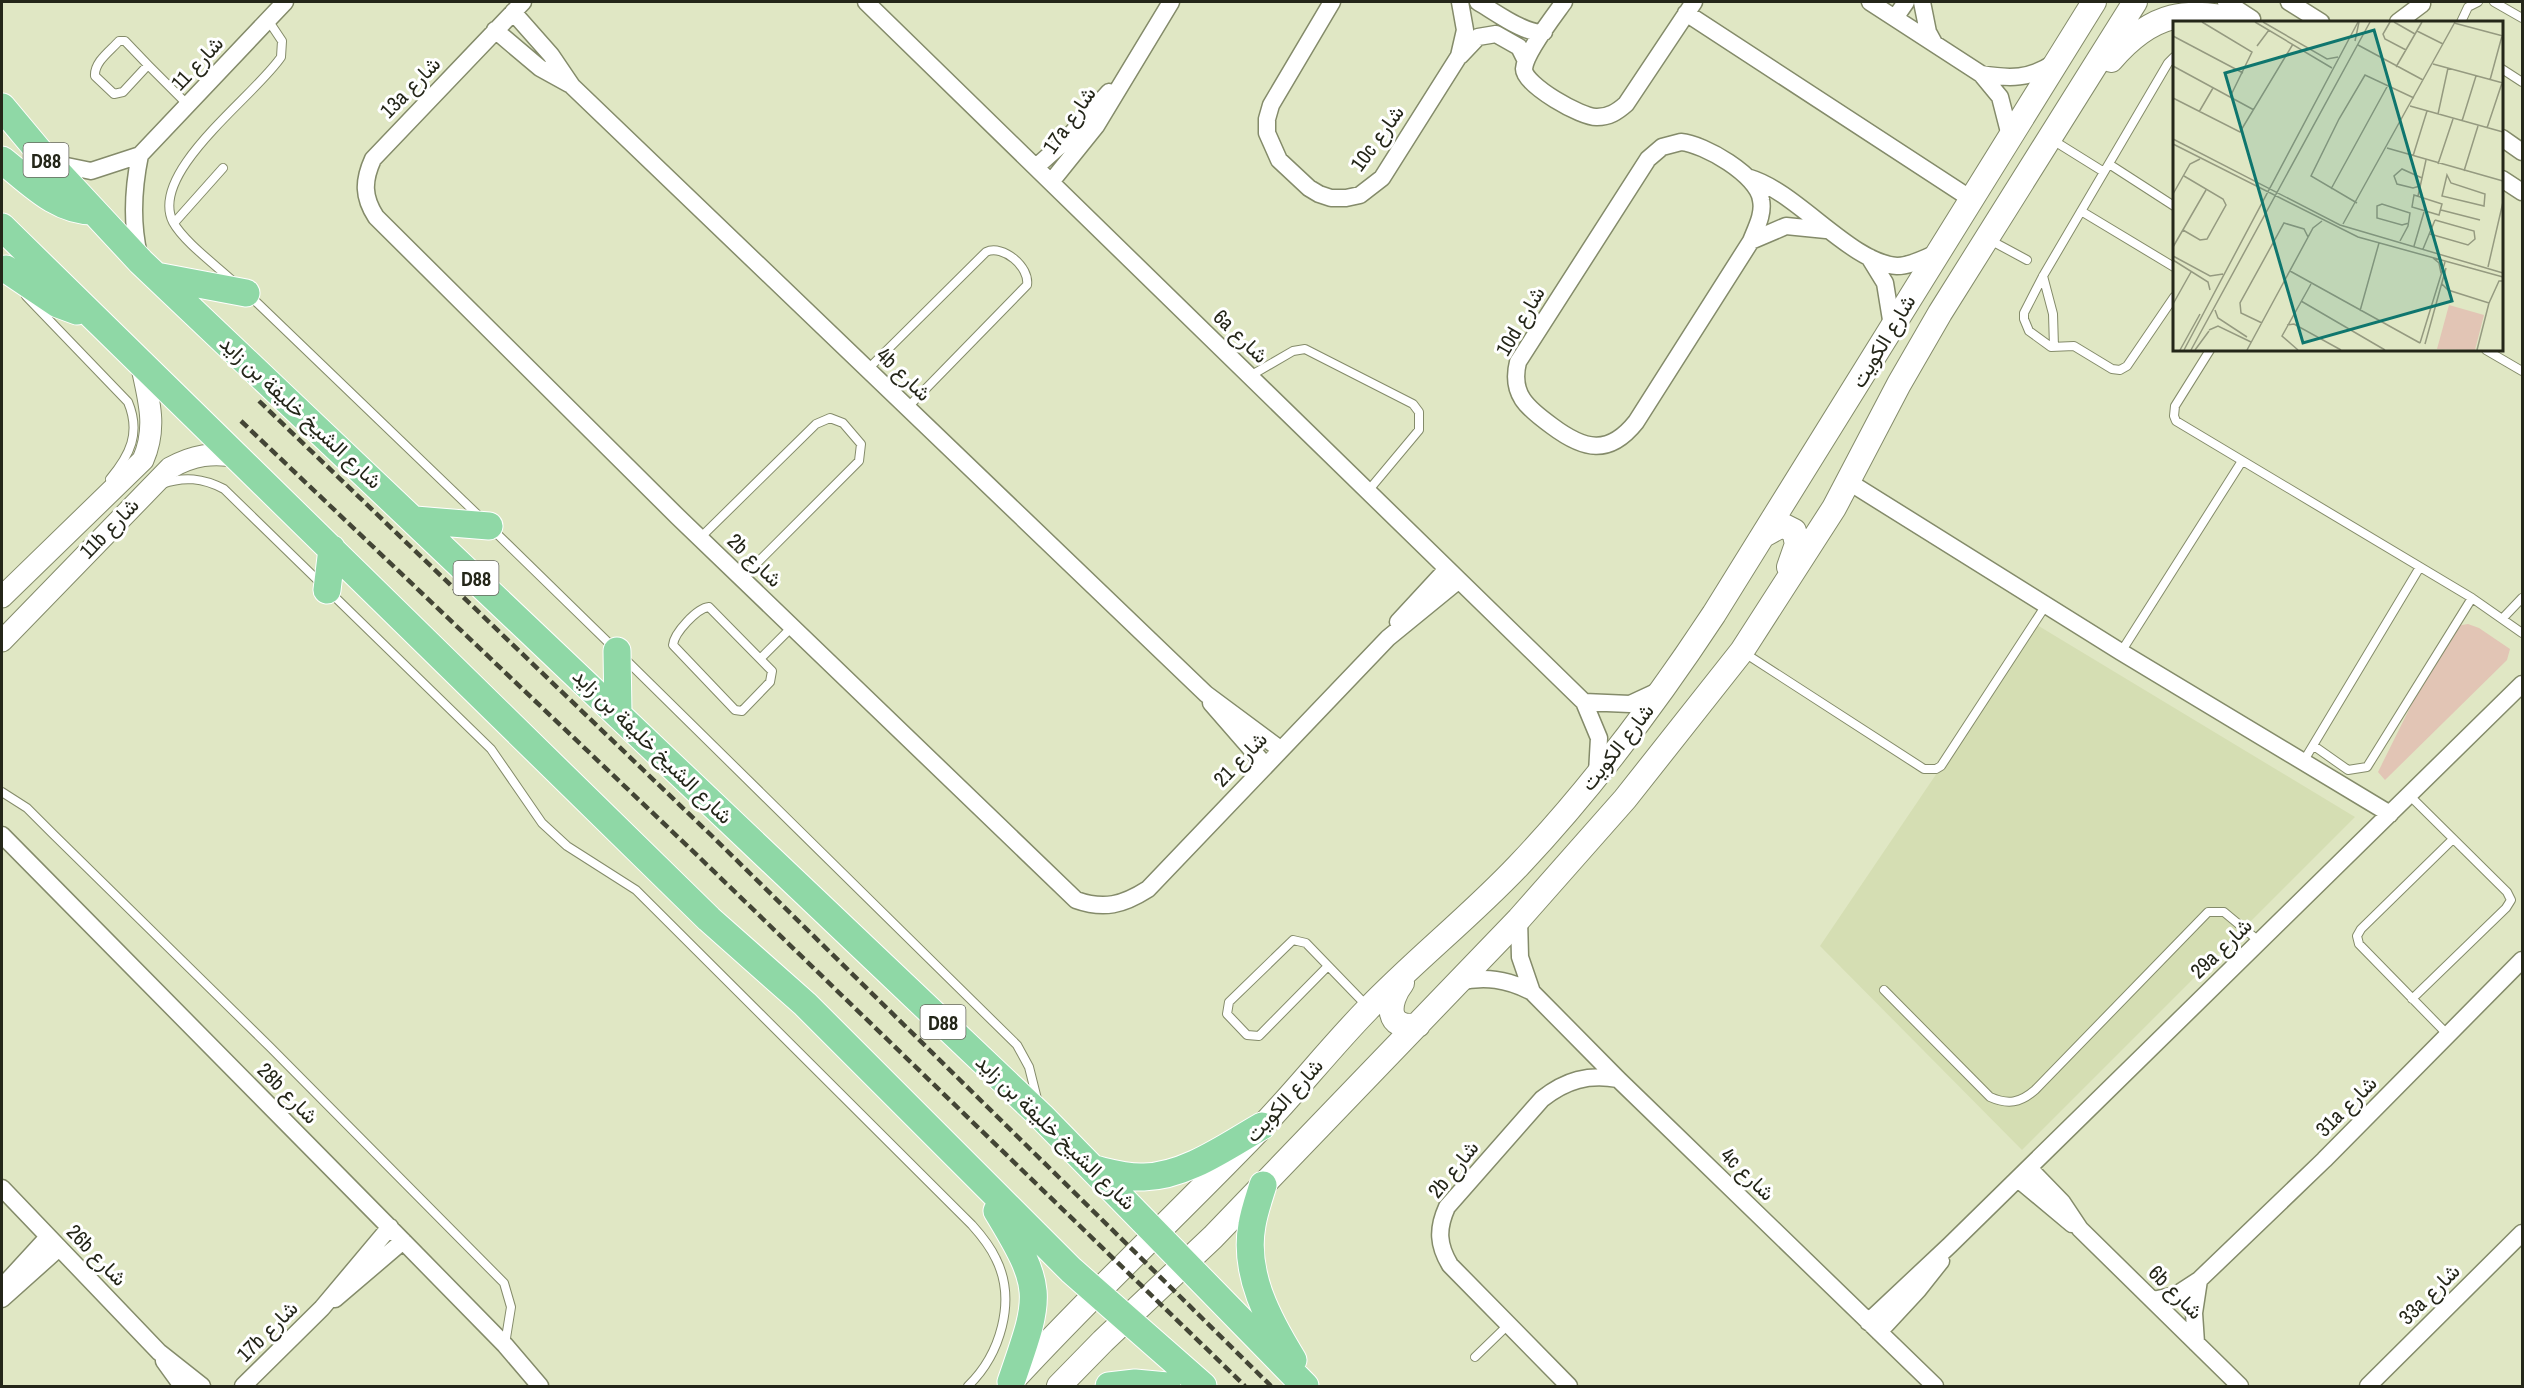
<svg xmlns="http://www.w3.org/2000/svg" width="2524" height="1388" font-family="'Archivo Narrow',Vazirmatn,sans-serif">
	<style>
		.built { fill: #d5deb3 }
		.green { fill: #e2c5b5 }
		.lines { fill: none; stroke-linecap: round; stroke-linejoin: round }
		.service-casing { stroke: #848b6a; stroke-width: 10 }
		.minor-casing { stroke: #848b6a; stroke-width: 19 }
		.tertiary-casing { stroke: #848b6a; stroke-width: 23 }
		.secondary-casing { stroke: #848b6a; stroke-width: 26 }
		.primary-casing { stroke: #fff; stroke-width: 29 }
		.service { stroke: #fff; stroke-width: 8 }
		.minor { stroke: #fff; stroke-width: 16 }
		.tertiary { stroke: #fff; stroke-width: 21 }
		.secondary { stroke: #fff; stroke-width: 24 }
		.primary { stroke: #8fd8a6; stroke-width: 27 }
		.rail { stroke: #434535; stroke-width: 4.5; stroke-dasharray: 9 4.5; stroke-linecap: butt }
		.labels { text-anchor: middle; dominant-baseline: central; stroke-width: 6; stroke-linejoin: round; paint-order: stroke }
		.shield { fill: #fff; stroke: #66675e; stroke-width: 1.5 }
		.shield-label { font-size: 20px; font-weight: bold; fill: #242619 }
		.street-label { font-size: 21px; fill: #242619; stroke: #fff }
		.inset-road { fill: none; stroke: #959a80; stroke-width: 1.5 }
		.view { fill: #0f766e; fill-opacity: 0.15; stroke: #0f766e; stroke-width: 3 }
		.inset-edge { fill: none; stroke: #242619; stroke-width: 3 }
	</style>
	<rect width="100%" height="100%" fill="#e0e7c4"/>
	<path class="built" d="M 2037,625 L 2355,817 L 2022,1150 L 1820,946 Z"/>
	<path class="green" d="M 2468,624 L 2479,628 L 2510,649 L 2507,660 L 2385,780 L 2378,772 L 2445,637 L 2456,626 Z"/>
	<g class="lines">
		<g class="service-casing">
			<path id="service" d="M 2494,2 L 2522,18
				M 2461,22 L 2468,7 L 2478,2
				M 119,41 L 125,41 L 148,65 L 123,92 L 114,94 L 95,76 C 94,62 110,51 119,41 Z
				M 2174,57 L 2168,63 L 2043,276 L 2024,313 L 2024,319 L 2029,331 L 2051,347 L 2074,346 L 2112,369 L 2120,370 L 2127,366 L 2174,297
				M 148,65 L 188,105
				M 2502,69 L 2522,82
				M 2051,139 L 2104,172
				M 2109,164 L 2174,206
				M 2081,211 L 2174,267
				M 174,223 L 223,168
				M 1988,239 L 2027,260
				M 2043,276 L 2053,314 L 2054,347
				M 235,283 C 217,266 184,242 173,222 C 148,172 255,96 281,57 L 282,41 L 268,20
				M 249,295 L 480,517
				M 26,296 L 128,402 C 141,433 130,455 110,479
				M 2210,350 L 2175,406 L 2174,416 L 2176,421 L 2472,598 L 2522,633
				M 2486,350 L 2522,371
				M 867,370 L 986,252 C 1003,244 1030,267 1027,285 L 907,408
				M 1250,376 L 1293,351 L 1305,349 L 1413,404 L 1419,412 L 1419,430 L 1368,491
				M 162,484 C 184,476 203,478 224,489 L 491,749 L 542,823 L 567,846 L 636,890 L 972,1225 C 981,1235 990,1246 996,1259 C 1017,1301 1000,1355 968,1386
				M 491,528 L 615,649
				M 700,538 L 816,424 L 830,418 L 843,423 L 861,444 L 859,461 L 742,578
				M 709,607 L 772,671 L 770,682 L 742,711 L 735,710 L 673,645 C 674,633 697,608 709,607 Z
				M 2503,618 L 2522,598
				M 1743,652 L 1924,769 L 1936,769 L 1941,766 L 2046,605
				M 2121,652 L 2242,461
				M 624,658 L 1017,1045 L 1029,1067 L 1038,1103
				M 761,658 L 792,627
				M 2314,746 L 2348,770 L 2367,767 L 2472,598
				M 2303,762 L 2420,567
				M 2,792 L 27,808 L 53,834 L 270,1047 L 504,1283 L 511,1307 L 505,1344
				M 2409,795 L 2507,892 L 2511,900 L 2506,908 L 2412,999
				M 1328,966 L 1259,1036 L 1247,1035 L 1227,1014 L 1229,1002 L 1293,940 L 1306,943 L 1367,1006
				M 1884,990 L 1990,1097 C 2008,1105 2020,1103 2035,1090 L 2208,912 L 2224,912 L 2260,942
				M 2448,1035 L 2359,944 L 2357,936 L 2361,929 L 2452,840
				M 1475,1357 L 1507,1326"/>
		</g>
		<g class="minor-casing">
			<path id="minor" d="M 523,2 L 373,159 C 363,181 363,197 376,217 L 678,517 L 1076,900 C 1104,910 1123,905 1148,889 L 1388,638 L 1459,580
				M 866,2 L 1584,702 L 1599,738 L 1597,773
				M 1332,2 L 1271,105 L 1267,119 L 1267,133 L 1279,160 L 1309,188 L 1319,194 L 1331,198 L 1346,198 L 1360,195 L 1382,178 L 1459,56 L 1465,30 L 1460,2
				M 1478,2 C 1494,11 1527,36 1544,32
				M 1564,2 C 1554,16 1525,53 1524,69 C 1524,85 1582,118 1597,117 C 1609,117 1617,112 1626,104 L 1694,2
				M 1870,2 L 1981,74 L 2000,97 L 2010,136
				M 1922,2 L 1928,32 L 1934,43
				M 2226,2 L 2252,19
				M 2289,2 L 2321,22
				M 513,12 L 551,55 L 572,86 L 1206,694 L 1280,749
				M 1686,13 L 1971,199
				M 1895,18 L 1906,2
				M 2398,22 L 2422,4
				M 495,30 L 540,68 L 569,84
				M 1460,56 L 1478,37 L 1496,34 L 1519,47 L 1526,61
				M 1981,74 C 2010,79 2030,79 2054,63
				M 2502,138 L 2522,152
				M 1681,142 C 1704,144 1758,175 1761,200 C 1764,214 1756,228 1751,241 L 1636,422 C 1609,456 1584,450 1552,426 C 1527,408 1510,394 1518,362 L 1648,159 L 1662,147 Z
				M 52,163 L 91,171 L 140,155 L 285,2
				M 1036,167 L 1064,142 L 1109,92
				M 1750,178 C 1797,192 1851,263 1897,266 C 1911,266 1924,258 1937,253
				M 2502,179 L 2522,192
				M 1051,182 L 1096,126 L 1171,2
				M 1751,241 L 1786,226 L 1826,230
				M 139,255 C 131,221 133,189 140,155
				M 1869,257 L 1885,283 L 1892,326
				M 1849,482 L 2121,652 L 2390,814
				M 1398,622 L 1447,569
				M 1584,702 L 1630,704 L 1658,691
				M 1211,703 L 1265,765
				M 2,835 L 403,1241 L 505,1345 L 540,1386
				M 1519,919 L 1520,957 L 1532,992
				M 1458,982 C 1485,976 1507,979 1532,992 L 1618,1079 L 1935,1386
				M 2029,1168 L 2062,1202 L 2080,1229 L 2240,1386
				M 2018,1179 L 2072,1224
				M 2,1188 L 159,1352 L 202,1386
				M 2,1287 L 48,1237
				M 2,1299 L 59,1248
				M 335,1299 L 403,1241
				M 2153,1300 L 2176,1295 L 2199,1280 L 2324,1160 L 2522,960
				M 1868,1322 L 1950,1245 L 2522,684
				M 1879,1332 L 1918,1290 L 1941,1261
				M 2196,1343 L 2194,1313 L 2199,1280
				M 164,1361 L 182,1386
				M 243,1386 L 322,1308 L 390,1227
				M 1569,1386 L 1450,1265 C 1438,1245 1437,1229 1447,1207 L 1542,1099 C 1566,1080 1588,1074 1618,1079
				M 2368,1386 L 2522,1233"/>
		</g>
		<g class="tertiary-casing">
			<path id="tertiary" d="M 2,597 L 143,460 C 158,426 148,398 141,363
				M 2,641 L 170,468 C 193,455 213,452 238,457"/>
		</g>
		<g class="secondary-casing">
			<path id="secondary" d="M 2111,60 C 2152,12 2187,7 2247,22
				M 1764,535 L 1782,525 L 1794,531 L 1797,544 L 1789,567
				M 1402,983 C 1387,1002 1385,1031 1418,1025
				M 1013,1380 C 1091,1295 1175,1217 1255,1134 C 1294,1094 1328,1050 1367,1010 C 1415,960 1471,916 1519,865 C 1591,789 1656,702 1714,614 L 2094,2
				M 1059,1386 L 1103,1341 L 1213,1237 L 1519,919 L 1625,799 L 1742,651 L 1834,508 L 1899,384 L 1940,313 L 2135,2"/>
		</g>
		<g class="primary-casing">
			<path id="primary" d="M 2,107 L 48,162 L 141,262 L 1041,1116 L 1305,1386
				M 2,160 C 29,181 56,211 93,211
				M 2,227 L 709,919 L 805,1004 L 1071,1270 L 1203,1386
				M 6,269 L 58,304 L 77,311
				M 156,276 L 246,293
				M 415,520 L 489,526
				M 327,590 L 332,549
				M 617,651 L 618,713
				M 1094,1169 C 1111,1173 1127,1178 1144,1177 C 1186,1176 1227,1146 1262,1126
				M 1263,1185 C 1259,1198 1254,1212 1252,1225 C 1243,1274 1269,1321 1293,1360
				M 997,1211 C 1045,1290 1041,1295 1011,1382
				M 1109,1386 L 1135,1383 L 1167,1386"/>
		</g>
		<use href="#service" class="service"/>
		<use href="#minor" class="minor"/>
		<use href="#tertiary" class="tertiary"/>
		<use href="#secondary" class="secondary"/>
		<use href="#primary" class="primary"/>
		<path class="rail" d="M 259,401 L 713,837 L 1271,1386
			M 241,421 L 699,857 L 1245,1386"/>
	</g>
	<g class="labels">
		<g class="shield">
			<rect x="23.5" y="143" width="45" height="34" rx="4.5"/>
			<rect x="453.5" y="561" width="45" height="34" rx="4.5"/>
			<rect x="920.5" y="1005" width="45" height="34" rx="4.5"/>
		</g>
		<g class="shield-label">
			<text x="46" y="160">D88</text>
			<text x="476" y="578">D88</text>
			<text x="943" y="1022">D88</text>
		</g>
		<g class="street-label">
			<text transform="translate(197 63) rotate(-47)">شارع 11</text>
			<text transform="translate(410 87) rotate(-46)">13a شارع</text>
			<text transform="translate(1069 120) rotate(-55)">17a شارع</text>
			<text transform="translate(1377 138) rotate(-54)">10c شارع</text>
			<text transform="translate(1520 321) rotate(-60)">10d شارع</text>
			<text transform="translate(1241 336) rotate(44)">6a شارع</text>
			<text transform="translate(1883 341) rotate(-59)">شارع الكويت</text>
			<text transform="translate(904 374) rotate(44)">4b شارع</text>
			<text transform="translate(301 412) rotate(43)">شارع الشيخ خليفة بن زايد</text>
			<text transform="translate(109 528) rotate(-46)">11b شارع</text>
			<text transform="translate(755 560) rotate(44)">2b شارع</text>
			<text transform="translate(653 746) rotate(44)">شارع الشيخ خليفة بن زايد</text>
			<text transform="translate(1617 747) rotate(-52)">شارع الكويت</text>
			<text transform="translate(1240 759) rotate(-46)">شارع 21</text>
			<text transform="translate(2221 948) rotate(-44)">29a شارع</text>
			<text transform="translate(288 1093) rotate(45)">28b شارع</text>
			<text transform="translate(1284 1100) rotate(-48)">شارع الكويت</text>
			<text transform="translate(2346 1106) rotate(-45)">31a شارع</text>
			<text transform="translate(1056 1132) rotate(44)">شارع الشيخ خليفة بن زايد</text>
			<text transform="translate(1453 1169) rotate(-51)">2b شارع</text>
			<text transform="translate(1748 1174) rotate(44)">4c شارع</text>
			<text transform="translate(97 1255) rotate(46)">26b شارع</text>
			<text transform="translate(2176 1292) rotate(45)">6b شارع</text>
			<text transform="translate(2429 1294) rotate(-45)">33a شارع</text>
			<text transform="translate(267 1331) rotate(-45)">17b شارع</text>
		</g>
	</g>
	<g transform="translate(2173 21)">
		<rect width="330" height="330" fill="#e0e7c4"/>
		<path d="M 276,284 L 311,294 L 302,329 L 264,328 Z" fill="#e2c5b5"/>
		<path class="inset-road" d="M 29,1 L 79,31 L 57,76M 82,1 L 159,47M 90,1 L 154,38 L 165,36M 217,1 L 210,13 L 212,18 L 233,29M 221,1 L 242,13M 281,2 L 330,15M 244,10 L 270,23M 0,15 L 70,52M 182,20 L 186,1M 185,24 L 250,59M 84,25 L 96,9M 260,43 L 330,62M 0,45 L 81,89M 223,46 L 249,1M 317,59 L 329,15M 0,77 L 67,111 L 120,23M 237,85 L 330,111M 26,91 L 40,67M 265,93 L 275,47M 289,100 L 303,55M 314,107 L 329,62M 0,118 L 167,204 L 330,252M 0,123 L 185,216 L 330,256M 214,127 L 330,160M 240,135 L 254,90M 265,143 L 280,98M 291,150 L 305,105M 274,154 L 278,162 L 312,173 L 311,185 L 269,175 ZM 247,165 L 240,167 L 224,163 L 221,155 L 229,148 L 249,157M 158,168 L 215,64M 0,173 L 17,143 L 27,138M 241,174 L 269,183 L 266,194 L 239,186 ZM 245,175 L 253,139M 184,182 L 138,155 L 166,98 L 192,54 L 241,77M 268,189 L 307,199M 170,203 L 282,1M 10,209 L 27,219 L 34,218 L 53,184 L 50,178 L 11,155M 257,213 L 295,224 L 302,218 L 301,210 L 262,199M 227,220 L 235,205 L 237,192 L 209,183 L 204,185 L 204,197 L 229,204 L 236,202M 241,225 L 251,191M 0,226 L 33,169M 250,228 L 262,199M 0,235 L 37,255 L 50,253M 260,237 L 266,242 L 268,252M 0,239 L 35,261 L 37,269M 315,246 L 330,181M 117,250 L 247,322M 269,263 L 275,269 L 316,282 L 304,329M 128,280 L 212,329M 316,282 L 326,260 L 330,260M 0,283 L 18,251M 42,289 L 45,297 L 74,316M 187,290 L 206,222M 89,302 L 68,292 L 67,282 L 111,202 L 131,208 L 135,216M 114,304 L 121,303 L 168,329M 36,309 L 45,305 L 78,321M 247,322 L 272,241M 252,323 L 273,247M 7,329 L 27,293M 11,329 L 185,1M 18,329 L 197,1M 22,329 L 36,310M 74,329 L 140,207 L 149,200M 125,329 L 109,315 L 138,263"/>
		<path class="view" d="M 201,9 L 279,280 L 130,322 L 52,52 Z"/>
		<rect width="330" height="330" class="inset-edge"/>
	</g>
	<rect width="2524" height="1388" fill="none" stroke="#242619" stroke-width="6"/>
</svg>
